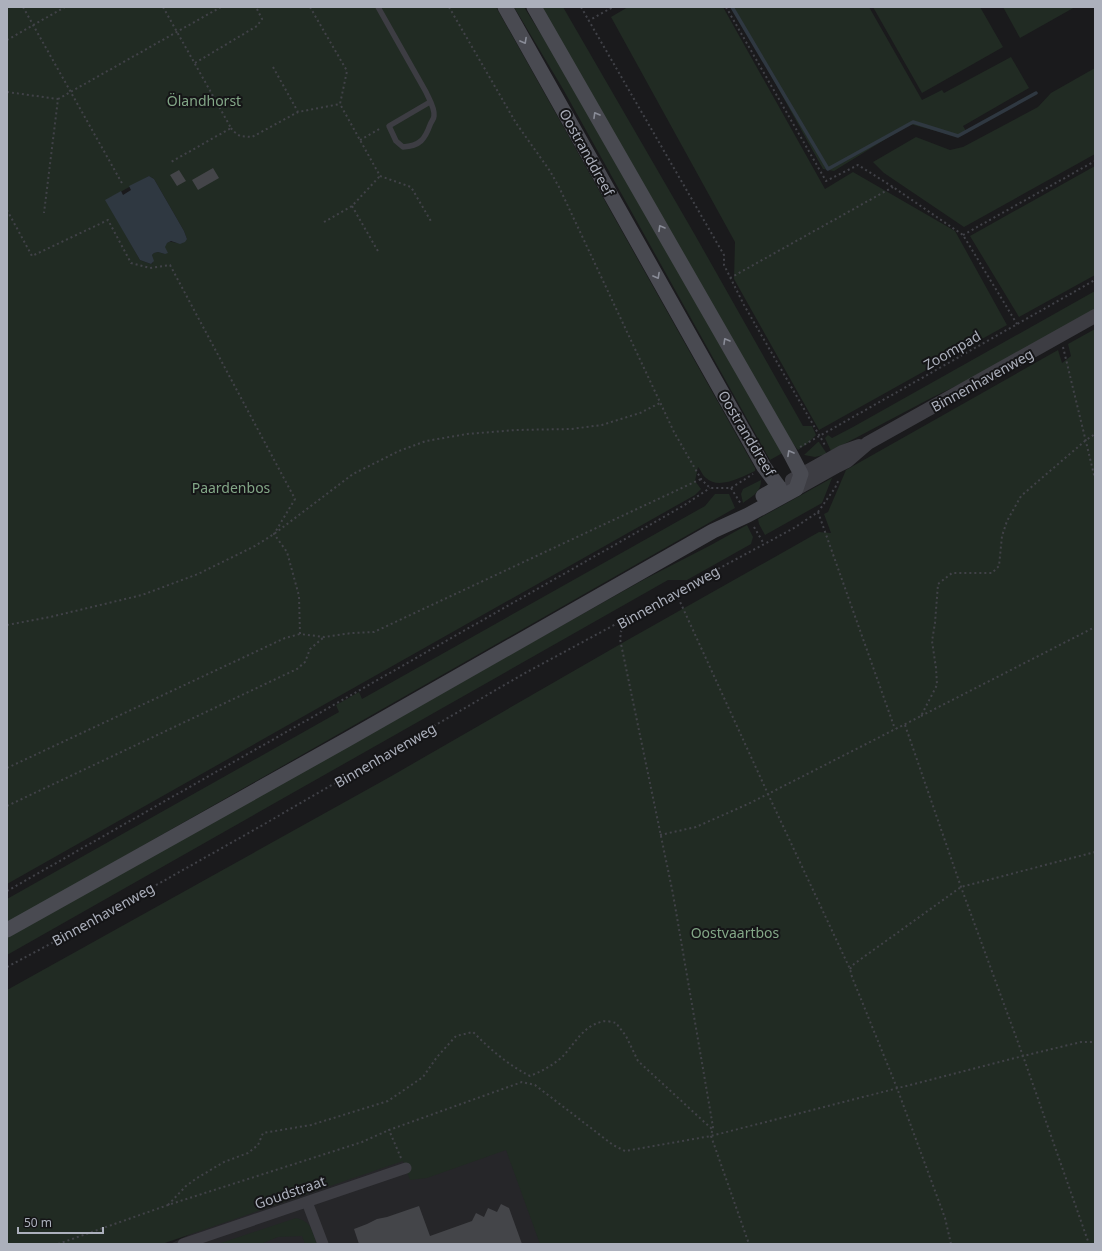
<svg xmlns="http://www.w3.org/2000/svg" width="1102" height="1251" font-family="'Noto Sans',sans-serif">
	<style>
		.built { fill: #262629 }
		.green { fill: #212b23; fill-rule: evenodd }
		.water { fill: #2f3841 }
		.lines { fill: none; stroke-linecap: round; stroke-linejoin: round }
		.stream { stroke: #2f3841; stroke-width: 3.5 }
		.building { fill: #444549 }
		.path { stroke: #414248; stroke-width: 2; stroke-dasharray: 2 3; stroke-linecap: butt }
		.service { stroke: #3d3d43; stroke-width: 5.5 }
		.minor { stroke: #3d3d43; stroke-width: 11 }
		.tertiary { stroke: #3d3d43; stroke-width: 14 }
		.secondary { stroke: #494a51; stroke-width: 15 }
		.oneway { stroke: #898c97 }
		.labels { text-anchor: middle; dominant-baseline: central; stroke-width: 4; stroke-linejoin: round; paint-order: stroke }
		.park-label { font-size: 14px; fill: #83a787; stroke: #151517 }
		.street-label { font-size: 14px; fill: #acb0bc; stroke: #151517 }
	</style>
	<rect width="100%" height="100%" fill="#1a1a1c"/>
	<path class="built" d="M 501,1118 L 546,1244 L 170,1244 L 251,1204 Z"/>
	<path class="green" d="M 7,7 L 496,7 L 755,468 L 755,471 C 741,477 719,490 706,478 C 702,475 701,470 698,467 L 695,481 L 701,489 L 695,495 L 7,884 ZM 149,176 L 154,179 L 184,231 L 187,239 L 177,243 C 172,242 169,241 165,244 L 165,254 L 158,252 L 154,253 L 152,255 L 153,263 L 151,264 L 140,260 L 106,200 Z
		M 514,7 L 524,7 L 574,87 L 786,451 L 770,460 L 563,89 Z
		M 538,7 L 563,7 L 695,235 L 803,426 L 812,426 L 816,435 L 808,443 L 798,450 L 791,441 Z
		M 628,7 L 723,7 L 825,189 L 853,172 L 955,231 L 1007,325 L 819,430 L 734,279 L 735,242 L 611,17 Z
		M 733,7 L 869,7 L 922,100 L 942,90 L 944,93 L 1011,57 L 1029,88 L 963,126 L 966,131 L 955,136 L 910,124 L 834,171 L 823,169 Z
		M 873,7 L 980,7 L 1003,47 L 922,93 Z
		M 1003,7 L 1075,7 L 1020,38 Z
		M 1095,68 L 1095,154 L 964,227 L 884,173 L 873,162 L 916,137 L 950,150 L 963,147 L 1038,107 L 1051,93 Z
		M 1095,166 L 1095,275 L 1019,317 L 970,236 Z
		M 1095,291 L 1095,311 L 981,374 L 933,397 L 831,451 L 825,438 L 828,435 L 832,438 L 853,427 Z
		M 1095,329 L 1095,1244 L 540,1244 L 506,1150 L 427,1178 L 410,1180 L 403,1161 L 162,1244 L 7,1244 L 7,990 L 388,778 L 624,642 L 819,532 L 831,533 L 824,514 L 828,512 L 846,470 L 1058,350 L 1062,363 L 1071,356 L 1068,344 Z
		M 818,442 L 819,442 L 827,454 L 815,457 L 804,455 Z
		M 832,478 L 822,503 L 765,535 L 759,524 L 758,519 Z
		M 761,480 C 761,493 752,496 743,503 L 741,494 L 743,489 Z
		M 715,494 L 729,494 L 735,508 L 7,923 L 7,899 L 339,712 L 336,705 L 359,692 L 362,699 L 705,506 Z
		M 747,525 L 753,537 L 751,544 L 687,580 L 668,580 L 7,955 L 7,937 L 645,579 L 711,545 Z
		M 296,1218 C 312,1222 311,1229 317,1244 L 305,1244 L 302,1236 L 278,1237 L 261,1244 L 218,1244 Z"/>
	<path class="water" d="M 149,176 L 154,179 L 184,231 L 187,239 L 185,242 L 180,244 L 171,241 L 167,243 L 165,247 L 168,253 L 165,254 L 158,252 L 154,253 L 152,255 L 154,261 L 151,264 L 140,260 L 105,200 L 121,191 L 123,195 L 131,190 L 129,186 Z"/>
	<g class="lines">
		<path class="stream" d="M 732,7 L 828,169 L 913,122 L 958,136 L 1036,93"/>
	</g>
	<path class="building" d="M 213,168 L 219,178 L 198,190 L 192,180 Z
		M 179,170 L 186,181 L 177,186 L 170,175 Z
		M 501,1204 L 509,1208 L 522,1244 L 359,1244 L 354,1229 L 367,1224 L 377,1219 L 387,1217 L 419,1206 L 430,1236 L 472,1221 L 476,1213 L 484,1217 L 488,1208 L 497,1212 Z"/>
	<g class="lines">
		<path class="path" d="M 23,7 L 123,185
			M 163,7 L 231,128 L 171,162
			M 310,7 L 347,71 L 340,104 L 380,176 L 411,187 L 432,223
			M 449,7 L 516,123 L 550,171 L 559,187 L 674,432 L 701,479 L 710,488 L 731,488 L 753,474
			M 581,7 L 724,255 L 724,265 L 744,305 L 826,447
			M 726,7 L 826,181 L 858,165 L 893,187 L 963,235 L 1017,324
			M 588,21 L 613,7
			M 7,40 L 65,7
			M 195,63 L 257,26 L 262,19 L 256,7
			M 273,67 L 298,112
			M 7,92 L 58,99 L 44,213
			M 58,99 L 221,7
			M 231,128 L 233,131 L 240,136 L 252,137 L 298,112 L 340,104
			M 360,140 L 381,128
			M 352,206 L 379,253
			M 7,210 L 32,256 L 108,220 L 131,263 L 150,268 L 170,265 L 295,499 L 274,534 L 287,552 L 299,596 L 300,634 L 324,637 L 352,633 L 374,632 L 701,479
			M 324,222 L 352,206 L 380,176
			M 963,235 L 1095,161
			M 730,278 L 893,187
			M 1063,347 L 1095,479
			M 800,447 L 1095,280
			M 731,488 L 741,504
			M 818,512 L 895,729
			M 754,527 L 764,544
			M 625,621 L 622,626 L 620,639 L 673,894 L 713,1127 L 711,1136 L 749,1244
			M 7,625 L 50,617 L 142,595 L 198,574 L 255,546 L 274,534 L 353,474 L 399,451 L 426,441 L 467,434 L 516,430 L 571,429 L 602,425 L 640,413 L 660,403
			M 921,716 L 1095,627
			M 905,725 L 961,887 L 1023,1056 L 1089,1244
			M 7,768 L 285,638 L 300,634
			M 7,806 L 297,669 L 305,662 L 310,649 L 324,637
			M 660,835 L 696,827 L 748,804 L 768,794 L 676,593
			M 7,891 L 683,506 L 710,488
			M 7,967 L 80,928 L 261,826 L 527,672 L 794,528 L 818,512 L 835,488 L 839,479
			M 850,969 L 854,964 L 961,887 L 1095,852
			M 401,1158 L 389,1130 L 522,1082 L 535,1085 L 613,1145 L 625,1151 L 711,1136 L 1023,1056 L 1081,1042 L 1095,1042
			M 168,1205 L 186,1186 L 197,1178 L 224,1162 L 248,1153 L 258,1145 L 263,1133 L 311,1125 L 388,1101 L 423,1077 L 437,1057 L 456,1036 L 473,1032 C 490,1049 508,1065 530,1076 C 542,1071 552,1066 562,1057 C 574,1045 583,1026 601,1022 C 605,1020 612,1022 616,1023 L 626,1036 L 638,1061 L 713,1130
			M 58,1244 L 168,1205 L 362,1142 L 389,1130
			M 951,1244 L 945,1218 L 897,1088 L 852,977 L 850,969 L 768,794 L 921,716 L 937,685 L 936,668 L 932,641 L 935,623 L 938,584 L 952,573 L 992,573 L 999,566 L 1002,536 L 1007,521 L 1021,496 L 1086,440 L 1095,434"/>
		<path class="service" d="M 378,7 L 426,92 C 429,99 435,108 434,116 C 434,119 431,122 430,125 C 425,139 420,146 403,147 L 396,141 L 389,126 L 430,102"/>
		<path class="minor" d="M 307,1202 L 323,1244
			M 183,1244 L 406,1168"/>
		<path class="tertiary" d="M 792,480 L 842,452 L 859,446
			M 788,488 L 796,489 L 837,466 L 847,461 L 868,443 L 1095,316"/>
		<path class="secondary" d="M 505,7 L 764,467 L 779,487 L 763,496
			M 7,930 L 348,739 L 713,531 L 748,515 L 796,489 L 801,474 L 790,453 L 534,7"/>
	</g>
	<defs><path id="oneway-chevron" d="M-2-3.5L2.5 0L-2 3.5" fill="none" stroke-width="1.6" stroke-linecap="round" stroke-linejoin="round"/></defs>
	<g class="oneway">
		<use href="#oneway-chevron" transform="translate(524 41) rotate(61)"/>
		<use href="#oneway-chevron" transform="translate(596 115) rotate(-120)"/>
		<use href="#oneway-chevron" transform="translate(661 228) rotate(-120)"/>
		<use href="#oneway-chevron" transform="translate(657 276) rotate(61)"/>
		<use href="#oneway-chevron" transform="translate(726 341) rotate(-120)"/>
		<use href="#oneway-chevron" transform="translate(790 453) rotate(-119)"/>
	</g>
	<g class="labels">
		<g class="park-label">
			<text x="204" y="100">Ölandhorst</text>
			<text x="231" y="487">Paardenbos</text>
			<text x="735" y="932">Oostvaartbos</text>
		</g>
		<g class="street-label">
			<text transform="translate(587 152) rotate(61)">Oostranddreef</text>
			<text transform="translate(952 350) rotate(-30)">Zoompad</text>
			<text transform="translate(982 380) rotate(-29)">Binnenhavenweg</text>
			<text transform="translate(747 433) rotate(59)">Oostranddreef</text>
			<text transform="translate(668 597) rotate(-29)">Binnenhavenweg</text>
			<text transform="translate(385 755) rotate(-30)">Binnenhavenweg</text>
			<text transform="translate(103 914) rotate(-29)">Binnenhavenweg</text>
			<text transform="translate(290 1192) rotate(-19)">Goudstraat</text>
		</g>
	</g>
	<rect width="1102" height="1251" fill="none" stroke="#acb0bc" stroke-width="16"/>
	<path d="M18 1227v6h85v-6" fill="none" stroke="#acb0bc" stroke-width="2"/>
	<text x="24" y="1227" font-size="12" fill="#acb0bc" stroke="#151517" stroke-width="3" paint-order="stroke">50 m</text>
</svg>
